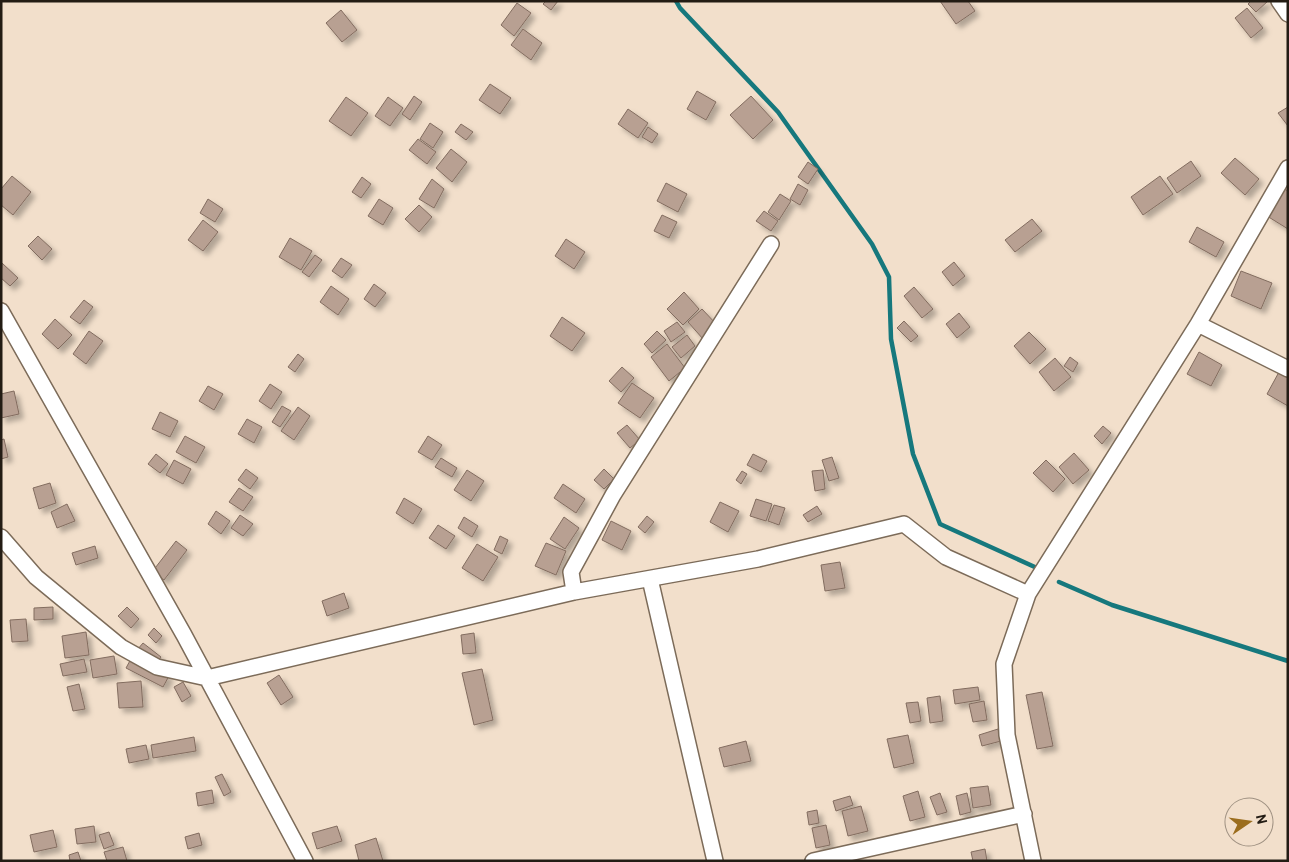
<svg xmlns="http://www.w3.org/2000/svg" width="1289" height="862" font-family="Barlow,sans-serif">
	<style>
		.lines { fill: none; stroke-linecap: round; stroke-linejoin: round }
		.stream { stroke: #16787d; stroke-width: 4.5 }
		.building { fill: #b8a092; stroke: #826c5f; filter: url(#shadow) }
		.minor-casing { stroke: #7c6b59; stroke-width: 18 }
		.minor { stroke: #fff; stroke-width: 15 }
	</style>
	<defs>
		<filter id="shadow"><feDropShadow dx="4.5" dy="4.5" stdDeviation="2.5" flood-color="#0004"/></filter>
	</defs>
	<rect width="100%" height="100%" fill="#f2dfcb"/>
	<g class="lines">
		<path class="stream" d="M 676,1 L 680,8 L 778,112 L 872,244 L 889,277 L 891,339 L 913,454 L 940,524 L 1037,568
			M 1059,582 L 1112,605 L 1288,661"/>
	</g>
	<path class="building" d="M 546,1 L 558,1 L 551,10 L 543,4 Z
		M 940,1 L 968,1 L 975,11 L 956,24 Z
		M 1251,1 L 1268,1 L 1256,12 L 1248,4 Z
		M 517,3 L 531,13 L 514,36 L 501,25 Z
		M 1247,8 L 1263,28 L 1251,38 L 1235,18 Z
		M 341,10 L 357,30 L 342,42 L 326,23 Z
		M 523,29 L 542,43 L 531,60 L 511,45 Z
		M 490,84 L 511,98 L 500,114 L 479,100 Z
		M 697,91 L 716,102 L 706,120 L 687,109 Z
		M 414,96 L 422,102 L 410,120 L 402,114 Z
		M 751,96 L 773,120 L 753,139 L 730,115 Z
		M 346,97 L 368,113 L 351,136 L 329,121 Z
		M 388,97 L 403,108 L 390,126 L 375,116 Z
		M 1288,107 L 1288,126 L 1278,113 Z
		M 628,109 L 648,123 L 638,138 L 618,124 Z
		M 430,123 L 443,132 L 433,148 L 420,139 Z
		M 461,124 L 473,132 L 466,140 L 455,132 Z
		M 648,127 L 658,134 L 652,143 L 642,137 Z
		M 418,139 L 436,152 L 427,164 L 409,150 Z
		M 451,149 L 467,162 L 452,182 L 436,168 Z
		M 1235,158 L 1259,179 L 1245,195 L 1221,173 Z
		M 1191,161 L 1201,176 L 1177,193 L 1167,178 Z
		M 808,162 L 818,169 L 808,184 L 798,177 Z
		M 12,176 L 31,192 L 13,215 L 1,205 L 1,189 Z
		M 1160,176 L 1173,194 L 1143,215 L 1131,197 Z
		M 362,177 L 371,184 L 361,198 L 352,192 Z
		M 432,179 L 444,189 L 434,208 L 419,199 Z
		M 666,183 L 687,194 L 678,212 L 657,201 Z
		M 798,184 L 808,190 L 800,205 L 790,199 Z
		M 1283,188 L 1288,191 L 1288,229 L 1267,216 Z
		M 780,194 L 791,201 L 779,220 L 768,212 Z
		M 208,199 L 223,209 L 215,222 L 200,213 Z
		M 379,199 L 393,208 L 383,225 L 368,216 Z
		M 419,205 L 432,217 L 419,232 L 405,219 Z
		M 764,211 L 778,221 L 771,231 L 756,221 Z
		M 662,215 L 677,222 L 669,238 L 654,231 Z
		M 1032,219 L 1042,231 L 1015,252 L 1005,240 Z
		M 203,220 L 218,232 L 203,251 L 188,240 Z
		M 1197,227 L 1224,242 L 1216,257 L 1189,242 Z
		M 38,236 L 52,249 L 42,260 L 28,246 Z
		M 290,238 L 312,251 L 301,270 L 279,257 Z
		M 566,239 L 585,252 L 574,269 L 555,256 Z
		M 315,255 L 322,260 L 309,277 L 302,272 Z
		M 341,258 L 352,265 L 342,278 L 332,271 Z
		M 954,262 L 965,276 L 953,286 L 942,272 Z
		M 2,263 L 18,278 L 10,286 L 1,278 Z
		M 1241,271 L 1272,283 L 1261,309 L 1231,296 Z
		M 374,284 L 386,293 L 375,307 L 364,299 Z
		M 331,286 L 349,299 L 338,315 L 320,302 Z
		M 914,287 L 933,309 L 922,318 L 904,296 Z
		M 684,292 L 699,309 L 683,325 L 667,309 Z
		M 84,300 L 93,307 L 80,324 L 70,317 Z
		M 702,309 L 718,326 L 703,339 L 688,322 Z
		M 959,313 L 970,327 L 957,338 L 946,324 Z
		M 562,317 L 585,333 L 572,351 L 550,336 Z
		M 55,319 L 72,335 L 58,349 L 42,334 Z
		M 904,321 L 918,336 L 911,342 L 897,328 Z
		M 677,322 L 685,332 L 671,342 L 664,331 Z
		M 89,331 L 103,341 L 86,364 L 73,354 Z
		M 657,331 L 666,340 L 652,353 L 644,344 Z
		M 1029,332 L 1046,349 L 1030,364 L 1014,346 Z
		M 687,335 L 695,346 L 681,358 L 672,347 Z
		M 667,344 L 685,368 L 669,381 L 651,357 Z
		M 1199,352 L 1222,365 L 1211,386 L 1187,374 Z
		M 298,354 L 304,359 L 295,372 L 288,367 Z
		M 1070,357 L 1078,363 L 1073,372 L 1064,366 Z
		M 1055,358 L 1071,377 L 1054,391 L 1039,372 Z
		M 622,367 L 634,378 L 621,392 L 609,381 Z
		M 1279,372 L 1288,377 L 1288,406 L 1267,394 Z
		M 632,383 L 654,398 L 640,418 L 618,403 Z
		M 270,384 L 282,392 L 271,409 L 259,401 Z
		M 208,386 L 223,394 L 214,410 L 199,401 Z
		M 14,391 L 19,414 L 1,418 L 1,394 Z
		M 282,406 L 291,411 L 280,427 L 272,422 Z
		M 298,407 L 310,416 L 294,440 L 281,431 Z
		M 160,412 L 178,421 L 170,437 L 152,429 Z
		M 247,419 L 262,427 L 254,443 L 238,434 Z
		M 627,425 L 640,440 L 630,448 L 617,433 Z
		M 1103,426 L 1111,433 L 1102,444 L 1094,436 Z
		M 185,436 L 205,447 L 196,463 L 176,452 Z
		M 428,436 L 442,445 L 432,460 L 418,452 Z
		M 4,439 L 8,457 L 1,459 L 1,440 Z
		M 1074,453 L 1089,470 L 1073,484 L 1059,467 Z
		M 156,454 L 168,464 L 160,473 L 148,464 Z
		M 753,454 L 767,461 L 761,472 L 747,465 Z
		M 832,457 L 839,478 L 829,481 L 822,460 Z
		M 441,458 L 457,468 L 452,477 L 435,467 Z
		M 174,460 L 191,469 L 183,484 L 166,475 Z
		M 1046,460 L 1065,479 L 1053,492 L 1033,473 Z
		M 246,469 L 258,478 L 250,489 L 238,480 Z
		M 604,469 L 614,479 L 604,489 L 594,480 Z
		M 467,470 L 484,481 L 471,501 L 454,490 Z
		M 823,470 L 825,489 L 815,491 L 812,471 Z
		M 742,471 L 747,474 L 741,484 L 736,480 Z
		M 50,483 L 56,503 L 39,509 L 33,488 Z
		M 563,484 L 585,499 L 576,513 L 554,498 Z
		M 239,488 L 253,497 L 243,511 L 229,502 Z
		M 404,498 L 422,509 L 413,524 L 396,513 Z
		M 756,499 L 772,504 L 766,521 L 750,516 Z
		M 720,502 L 739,511 L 728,532 L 710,522 Z
		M 67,504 L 75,521 L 57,528 L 51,512 Z
		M 774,505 L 785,508 L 779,525 L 768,521 Z
		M 817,506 L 822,514 L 808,522 L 803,515 Z
		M 216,511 L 230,521 L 221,534 L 208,524 Z
		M 240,515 L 253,524 L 243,536 L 231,528 Z
		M 647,516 L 654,522 L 645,533 L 638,527 Z
		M 464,517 L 478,526 L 472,537 L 458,528 Z
		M 564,517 L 579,528 L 565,549 L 550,539 Z
		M 611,521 L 631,531 L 622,550 L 602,540 Z
		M 438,525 L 455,536 L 446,549 L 429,538 Z
		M 500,536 L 508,540 L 502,554 L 494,550 Z
		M 176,541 L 187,550 L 164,580 L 152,572 Z
		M 546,543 L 566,551 L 556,575 L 535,566 Z
		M 477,544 L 498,557 L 483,581 L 462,568 Z
		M 95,546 L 98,558 L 76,565 L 72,553 Z
		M 840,562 L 845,588 L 825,591 L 821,565 Z
		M 344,593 L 349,608 L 327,616 L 322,601 Z
		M 53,607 L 53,619 L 34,620 L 34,608 Z
		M 127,607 L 139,619 L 131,628 L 118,616 Z
		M 26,619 L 28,641 L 12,642 L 10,620 Z
		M 154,628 L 162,636 L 156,643 L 148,635 Z
		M 86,632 L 89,655 L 65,658 L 62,636 Z
		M 474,633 L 476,653 L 463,654 L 461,635 Z
		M 143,643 L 161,657 L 156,664 L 137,650 Z
		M 114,656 L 117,674 L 93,678 L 90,660 Z
		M 132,657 L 169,676 L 163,687 L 126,668 Z
		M 84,659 L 87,672 L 63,676 L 60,664 Z
		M 482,669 L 493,720 L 474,725 L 462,673 Z
		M 279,675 L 293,697 L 281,705 L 267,683 Z
		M 141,681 L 143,707 L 119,708 L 117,683 Z
		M 183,682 L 191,696 L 182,702 L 174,687 Z
		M 79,684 L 85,709 L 73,711 L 67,687 Z
		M 978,687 L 980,700 L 955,704 L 953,690 Z
		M 1042,692 L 1053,746 L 1037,749 L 1026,695 Z
		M 940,696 L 943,721 L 930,723 L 927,698 Z
		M 984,701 L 987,720 L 973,722 L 969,704 Z
		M 918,702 L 921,721 L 910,723 L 906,703 Z
		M 998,729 L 1001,741 L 982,746 L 979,735 Z
		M 908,735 L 914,763 L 894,768 L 887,739 Z
		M 194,737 L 196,751 L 153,758 L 151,745 Z
		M 746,741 L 751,761 L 724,767 L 719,748 Z
		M 146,745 L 149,759 L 129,763 L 126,749 Z
		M 222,774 L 231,792 L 224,796 L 215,777 Z
		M 988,786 L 991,805 L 973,808 L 970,788 Z
		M 212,790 L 214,803 L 198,806 L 196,793 Z
		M 918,791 L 925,817 L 910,821 L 903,796 Z
		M 940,793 L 947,812 L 937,815 L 930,797 Z
		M 967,793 L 971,812 L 960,815 L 956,796 Z
		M 850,796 L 853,805 L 836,811 L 833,801 Z
		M 861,806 L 868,831 L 848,836 L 842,811 Z
		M 817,810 L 819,823 L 809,825 L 807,812 Z
		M 826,825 L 830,845 L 816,848 L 812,828 Z
		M 94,826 L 96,842 L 77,844 L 75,829 Z
		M 337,826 L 342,841 L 317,849 L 312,833 Z
		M 53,830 L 57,847 L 34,852 L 30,835 Z
		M 109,832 L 114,845 L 104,849 L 99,835 Z
		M 199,833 L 202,845 L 188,849 L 185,837 Z
		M 376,838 L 383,861 L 359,861 L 355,845 Z
		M 123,847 L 127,861 L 107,861 L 104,852 Z
		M 985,849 L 987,861 L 973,861 L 971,852 Z
		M 78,852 L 81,861 L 70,861 L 69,855 Z"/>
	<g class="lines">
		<g class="minor-casing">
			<path id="minor" d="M 1279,1 L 1288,14
				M 1,311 L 184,635 L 305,861
				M 1198,324 L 1288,369
				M 1,537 L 36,577 L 121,647 L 157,667 L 207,678 L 574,592 L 758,559 L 904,524 L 946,557 L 1028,594
				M 650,579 L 715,861
				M 574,592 L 571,572 L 613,495 L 771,244
				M 813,861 L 1024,814
				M 1033,861 L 1007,735 L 1004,664 L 1028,594 L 1198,324 L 1288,168"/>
		</g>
		<use href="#minor" class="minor"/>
	</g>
	<rect width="1289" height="862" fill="none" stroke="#231c14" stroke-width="5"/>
	<g transform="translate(1249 822) rotate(77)"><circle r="24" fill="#f2dfcb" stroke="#9f9182"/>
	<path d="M0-4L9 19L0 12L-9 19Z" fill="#9b6d1d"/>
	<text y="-8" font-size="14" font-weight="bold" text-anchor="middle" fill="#231c14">N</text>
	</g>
</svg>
